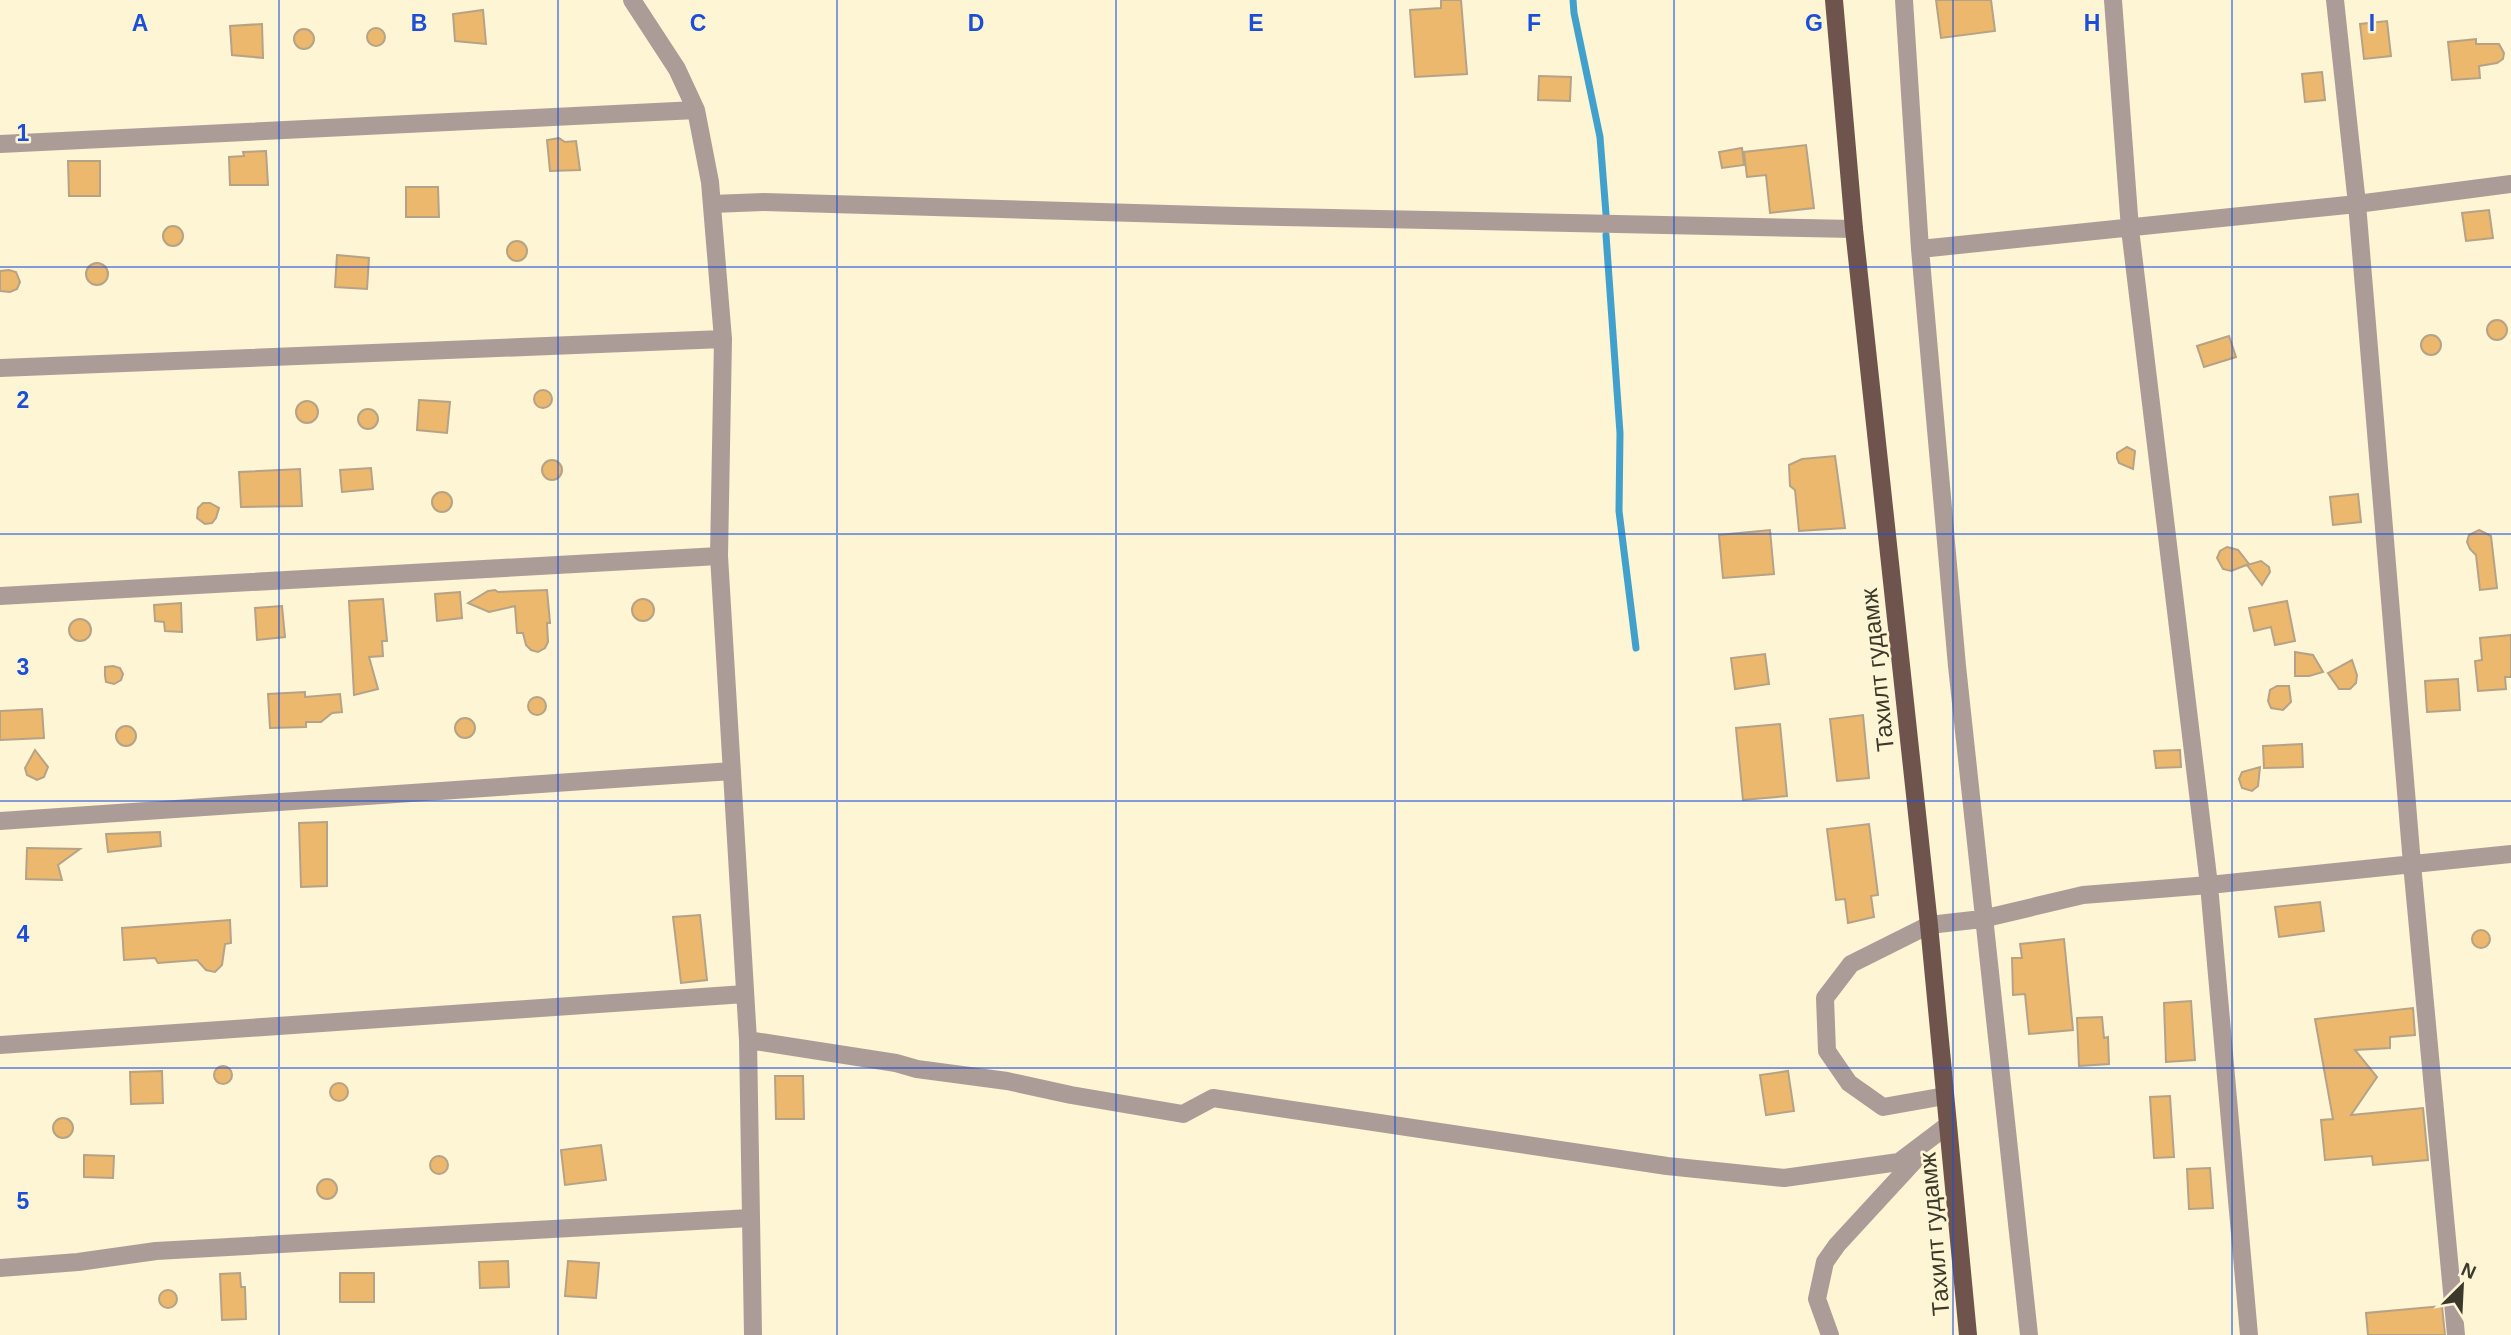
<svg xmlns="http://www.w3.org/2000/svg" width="2511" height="1335" font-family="Helvetica,sans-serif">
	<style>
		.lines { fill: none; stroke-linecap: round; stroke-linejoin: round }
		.stream { stroke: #41a1cc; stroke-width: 7 }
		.building { fill: #ebb86e; stroke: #b6a287; stroke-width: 2 }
		.minor { stroke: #ac9c98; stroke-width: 18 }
		.major { stroke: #6f544d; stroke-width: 18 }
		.grid { fill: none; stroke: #1d4ed8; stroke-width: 2; stroke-opacity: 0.55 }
		.labels { text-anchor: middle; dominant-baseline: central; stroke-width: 5; stroke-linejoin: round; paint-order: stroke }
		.street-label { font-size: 24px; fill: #3c392c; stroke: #fdf5d4 }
		.grid-label { font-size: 23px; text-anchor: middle; font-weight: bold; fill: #1d4ed8; stroke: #fdf5d4; stroke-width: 5; stroke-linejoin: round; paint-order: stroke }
	</style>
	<rect width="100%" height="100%" fill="#fdf5d4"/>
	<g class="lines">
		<path class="stream" d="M 1573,0 L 1574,13 L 1600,137 L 1606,214
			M 1606,235 L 1620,433 L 1619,511 L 1636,648"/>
	</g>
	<path class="building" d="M 1441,0 L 1461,0 L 1467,74 L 1415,77 L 1410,10 L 1441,8 Z
		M 1936,0 L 1991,0 L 1995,31 L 1941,38 Z
		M 483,10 L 486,44 L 455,41 L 453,14 Z
		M 2387,21 L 2391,56 L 2364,59 L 2360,24 Z
		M 262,24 L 263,58 L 232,55 L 230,26 Z
		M367 37a9 9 0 1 1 18 0a9 9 0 1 1-18 0Z
		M294 39a10 10 0 1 1 20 0a10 10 0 1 1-20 0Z
		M 2476,39 L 2476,44 L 2499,44 L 2504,53 L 2503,59 L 2497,63 L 2479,66 L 2480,78 L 2452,80 L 2448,42 Z
		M 2322,72 L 2325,100 L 2305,102 L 2302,74 Z
		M 1539,76 L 1571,77 L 1570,101 L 1538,100 Z
		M 559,138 L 565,142 L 576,141 L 580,170 L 550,171 L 547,140 Z
		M 1806,145 L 1814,208 L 1770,213 L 1766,175 L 1747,177 L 1744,152 Z
		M 1742,148 L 1744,165 L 1722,168 L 1719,152 Z
		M 266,151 L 268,185 L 230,185 L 229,157 L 244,156 L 243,152 Z
		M 68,161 L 100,161 L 100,196 L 69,196 Z
		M 406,187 L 438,187 L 439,217 L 406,217 Z
		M 2489,210 L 2493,238 L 2466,241 L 2462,213 Z
		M163 236a10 10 0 1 1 20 0a10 10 0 1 1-20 0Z
		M507 251a10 10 0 1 1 20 0a10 10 0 1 1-20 0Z
		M 337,255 L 369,258 L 367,289 L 335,287 Z
		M86 274a11 11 0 1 1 22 0a11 11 0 1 1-22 0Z
		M 0,271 L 9,270 L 16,272 L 20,282 L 17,289 L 10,292 L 0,291 Z
		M2487 330a10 10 0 1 1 20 0a10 10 0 1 1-20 0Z
		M2421 345a10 10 0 1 1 20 0a10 10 0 1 1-20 0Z
		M 2229,336 L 2236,357 L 2204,367 L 2197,346 Z
		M534 399a9 9 0 1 1 18 0a9 9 0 1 1-18 0Z
		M 419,400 L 450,402 L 447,433 L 417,430 Z
		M296 412a11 11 0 1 1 22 0a11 11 0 1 1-22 0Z
		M358 419a10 10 0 1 1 20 0a10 10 0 1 1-20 0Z
		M 2127,447 L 2135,451 L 2133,469 L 2119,463 L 2117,458 L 2117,453 Z
		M 1835,456 L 1845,528 L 1799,531 L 1795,490 L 1790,486 L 1789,465 L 1802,459 Z
		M542 470a10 10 0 1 1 20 0a10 10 0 1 1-20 0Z
		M 371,468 L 373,489 L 342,492 L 340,470 Z
		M 300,469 L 302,506 L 241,507 L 239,472 Z
		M432 502a10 10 0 1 1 20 0a10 10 0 1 1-20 0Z
		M 2358,494 L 2361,522 L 2333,525 L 2330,497 Z
		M 203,503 L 210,503 L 219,508 L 216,518 L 212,523 L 205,524 L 197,518 L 198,508 Z
		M 1770,530 L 1774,574 L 1723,578 L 1719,535 Z
		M 2479,530 L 2491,536 L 2497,588 L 2480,590 L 2476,555 L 2470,549 L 2467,542 L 2469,535 Z
		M 2227,547 L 2238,550 L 2249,564 L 2231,571 L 2223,569 L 2217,558 L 2220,551 Z
		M 2261,561 L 2269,567 L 2270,572 L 2262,585 L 2247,565 Z
		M 495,590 L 498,592 L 547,590 L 550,623 L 547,623 L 548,642 L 545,648 L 538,652 L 531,650 L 526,645 L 523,633 L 517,633 L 515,606 L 489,612 L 468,603 L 488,591 Z
		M 460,592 L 462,618 L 437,621 L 435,594 Z
		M632 610a11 11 0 1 1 22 0a11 11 0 1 1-22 0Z
		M 383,599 L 387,641 L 382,641 L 383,656 L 369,657 L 378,689 L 354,695 L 349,601 Z
		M 2287,601 L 2295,641 L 2275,645 L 2271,627 L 2254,631 L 2249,608 Z
		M 181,603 L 182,632 L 165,631 L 164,622 L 155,621 L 154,605 Z
		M 282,606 L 285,637 L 257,640 L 255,608 Z
		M69 630a11 11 0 1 1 22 0a11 11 0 1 1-22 0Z
		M 2511,635 L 2511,677 L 2505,677 L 2506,689 L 2478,691 L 2475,661 L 2482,660 L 2480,638 Z
		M 2295,652 L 2313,655 L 2323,672 L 2309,676 L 2295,676 Z
		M 1765,654 L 1769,684 L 1735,689 L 1731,658 Z
		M 2352,660 L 2357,675 L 2356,683 L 2350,689 L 2339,689 L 2328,673 Z
		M 113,666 L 120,668 L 123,674 L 121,680 L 114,684 L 106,682 L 105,676 L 105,667 Z
		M 2458,679 L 2460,710 L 2427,712 L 2425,681 Z
		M 2277,686 L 2289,686 L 2291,702 L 2283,710 L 2271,708 L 2268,701 L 2270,690 Z
		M 305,692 L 305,697 L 340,694 L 342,712 L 332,713 L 321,722 L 306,722 L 306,727 L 270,728 L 268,694 Z
		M528 706a9 9 0 1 1 18 0a9 9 0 1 1-18 0Z
		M 42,709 L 44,738 L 0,740 L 0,711 Z
		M 1863,715 L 1869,778 L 1837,781 L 1830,719 Z
		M455 728a10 10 0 1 1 20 0a10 10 0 1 1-20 0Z
		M 1780,724 L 1787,796 L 1743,800 L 1736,728 Z
		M116 736a10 10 0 1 1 20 0a10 10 0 1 1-20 0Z
		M 2302,744 L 2303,767 L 2264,768 L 2263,746 Z
		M 35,750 L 48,767 L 44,777 L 37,780 L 27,775 L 25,768 Z
		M 2180,750 L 2181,767 L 2156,768 L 2154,751 Z
		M 2260,767 L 2258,786 L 2252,791 L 2242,788 L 2239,779 L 2242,772 Z
		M 327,822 L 327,886 L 301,887 L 299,823 Z
		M 1869,824 L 1878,895 L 1871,896 L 1874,917 L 1848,923 L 1845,899 L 1836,900 L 1827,829 Z
		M 160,832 L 161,846 L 108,852 L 106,834 Z
		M 27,848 L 80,849 L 58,865 L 62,880 L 26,879 Z
		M 2320,902 L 2324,931 L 2279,937 L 2275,907 Z
		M 700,915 L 707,980 L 681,983 L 673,917 Z
		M 230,920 L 231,943 L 225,944 L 222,965 L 215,972 L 206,970 L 197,960 L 158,963 L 155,958 L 124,960 L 122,928 Z
		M2472 939a9 9 0 1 1 18 0a9 9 0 1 1-18 0Z
		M 2064,939 L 2073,1030 L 2029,1034 L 2025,994 L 2013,995 L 2012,958 L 2022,958 L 2020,944 Z
		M 2191,1001 L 2195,1060 L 2166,1062 L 2164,1003 Z
		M 2413,1008 L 2415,1035 L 2390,1037 L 2390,1048 L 2355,1050 L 2377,1077 L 2351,1115 L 2423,1108 L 2428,1160 L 2373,1165 L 2372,1156 L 2325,1160 L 2321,1120 L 2333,1119 L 2315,1019 Z
		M 2102,1017 L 2104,1038 L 2108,1037 L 2109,1064 L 2079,1066 L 2077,1018 Z
		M214 1075a9 9 0 1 1 18 0a9 9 0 1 1-18 0Z
		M 162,1071 L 163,1103 L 131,1104 L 130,1072 Z
		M 1788,1071 L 1794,1111 L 1766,1115 L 1760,1075 Z
		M 775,1076 L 803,1076 L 804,1119 L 776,1119 Z
		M330 1092a9 9 0 1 1 18 0a9 9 0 1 1-18 0Z
		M 2170,1096 L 2174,1157 L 2154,1158 L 2150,1097 Z
		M53 1128a10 10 0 1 1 20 0a10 10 0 1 1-20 0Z
		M 601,1145 L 606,1180 L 565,1185 L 561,1150 Z
		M 84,1155 L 114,1156 L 113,1178 L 84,1177 Z
		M430 1165a9 9 0 1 1 18 0a9 9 0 1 1-18 0Z
		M 2210,1168 L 2213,1208 L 2189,1209 L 2187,1169 Z
		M317 1189a10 10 0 1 1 20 0a10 10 0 1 1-20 0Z
		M 508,1261 L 509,1287 L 480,1288 L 479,1262 Z
		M 568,1261 L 599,1263 L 596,1298 L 565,1296 Z
		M 240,1273 L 241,1287 L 245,1287 L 246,1319 L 222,1320 L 220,1274 Z
		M 340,1273 L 374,1273 L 374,1302 L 340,1302 Z
		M159 1299a9 9 0 1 1 18 0a9 9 0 1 1-18 0Z
		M 2442,1306 L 2445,1335 L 2368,1335 L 2366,1313 Z"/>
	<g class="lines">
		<path class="minor" d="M 632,0 L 677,69 L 696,110 L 710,182 L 723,339 L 719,556 L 748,1040 L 753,1335
			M 1904,0 L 1920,249 L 1957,666 L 2029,1335
			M 2113,0 L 2130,229 L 2209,885 L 2249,1335
			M 2335,0 L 2357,204 L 2412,864 L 2456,1335
			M 0,144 L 696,110
			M 712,204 L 764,202 L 1237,216 L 1854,229
			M 1920,249 L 2357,204 L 2511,184
			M 0,368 L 723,339
			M 0,596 L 719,556
			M 0,821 L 732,771
			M 748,1040 L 896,1063 L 917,1069 L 1007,1081 L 1071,1095 L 1183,1114 L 1213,1098 L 1667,1166 L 1784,1178 L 1899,1162 L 1948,1125
			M 0,1045 L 745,994
			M 1945,1096 L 1883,1107 L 1849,1083 L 1827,1051 L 1825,998 L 1851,964 L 1929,925 L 1982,919 L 2083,895 L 2209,885 L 2511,854
			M 0,1268 L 78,1262 L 156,1251 L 750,1218
			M 1830,1335 L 1817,1299 L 1825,1262 L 1837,1245 L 1919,1156"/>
		<path class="major" d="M 1834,0 L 1854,229 L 1929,925 L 1968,1335"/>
	</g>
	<path class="grid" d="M 279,0 L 279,1335M 558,0 L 558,1335M 837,0 L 837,1335M 1116,0 L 1116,1335M 1395,0 L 1395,1335M 1674,0 L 1674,1335M 1953,0 L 1953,1335M 2232,0 L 2232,1335M 0,267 L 2511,267M 0,534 L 2511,534M 0,801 L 2511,801M 0,1068 L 2511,1068"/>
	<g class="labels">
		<g class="street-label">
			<text transform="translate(1877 670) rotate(-96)">Тахилт гудамж</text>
			<text transform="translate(1934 1234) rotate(-95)">Тахилт гудамж</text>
		</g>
	</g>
	<g class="grid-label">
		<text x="140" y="31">A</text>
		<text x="419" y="31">B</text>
		<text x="698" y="31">C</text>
		<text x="976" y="31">D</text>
		<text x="1256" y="31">E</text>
		<text x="1534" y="31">F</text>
		<text x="1814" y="31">G</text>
		<text x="2092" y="31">H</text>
		<text x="2372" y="31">I</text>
		<text x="23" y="141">1</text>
		<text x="23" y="408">2</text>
		<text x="23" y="675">3</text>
		<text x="23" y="942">4</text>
		<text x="23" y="1209">5</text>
	</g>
	<g transform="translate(2462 1286) rotate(24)" stroke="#fdf5d4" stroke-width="5" paint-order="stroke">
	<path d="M0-5L12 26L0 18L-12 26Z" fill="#3c392c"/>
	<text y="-10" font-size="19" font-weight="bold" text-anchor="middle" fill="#3c392c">N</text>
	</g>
</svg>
